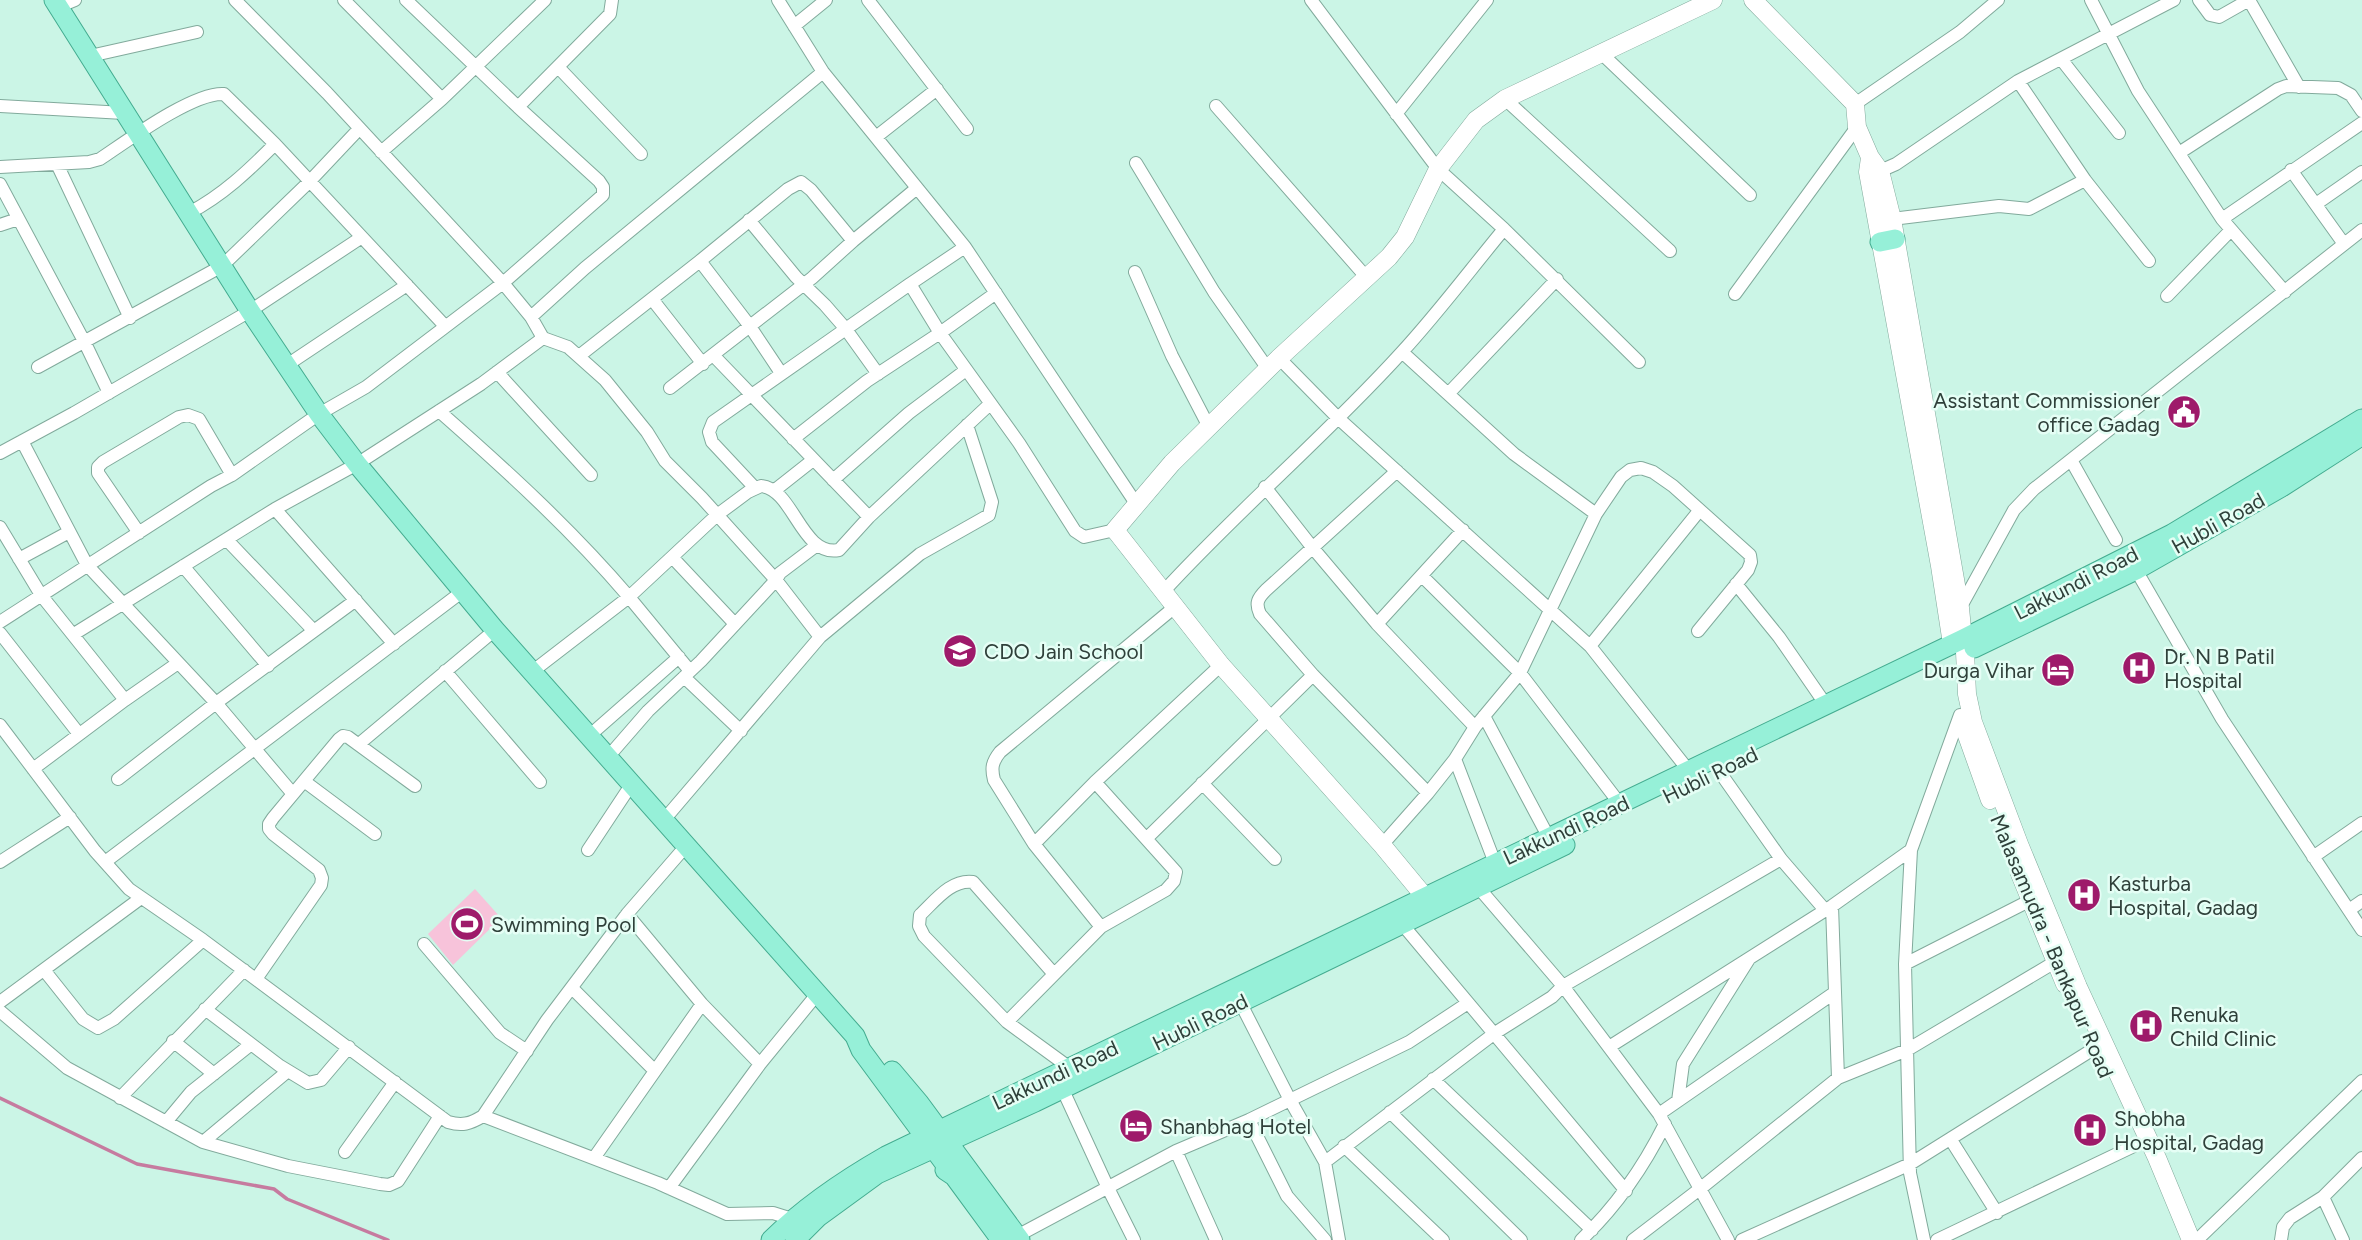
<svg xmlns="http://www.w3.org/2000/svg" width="2362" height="1240" font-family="Figtree,sans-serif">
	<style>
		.green { fill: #f7c3da }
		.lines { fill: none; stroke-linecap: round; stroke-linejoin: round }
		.stream { stroke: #c67b9f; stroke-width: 3.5 }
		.street-casing { stroke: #82aa9c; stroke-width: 14 }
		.secondary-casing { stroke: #82aa9c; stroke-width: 19 }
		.primary-casing { stroke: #44ac90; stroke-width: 21 }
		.street { stroke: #fff; stroke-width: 12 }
		.secondary { stroke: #fff; stroke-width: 18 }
		.primary { stroke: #96f0d8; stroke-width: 19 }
		.labels { text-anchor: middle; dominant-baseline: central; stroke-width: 5; stroke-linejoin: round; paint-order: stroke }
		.poi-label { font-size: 21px; fill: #2f403a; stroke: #e5fef5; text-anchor: start }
		.street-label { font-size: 21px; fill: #2f403a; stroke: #e5fef5 }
	</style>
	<rect width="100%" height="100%" fill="#cbf5e6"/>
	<path class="green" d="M 475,889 L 501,918 L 453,965 L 428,934 Z"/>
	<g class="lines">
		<path class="stream" d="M 0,1098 L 137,1164 L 274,1189 L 287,1199 L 388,1240"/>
		<g class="street-casing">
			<path id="street" d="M 235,0 L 327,93 L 503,283 L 531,317 L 543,338
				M 344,0 L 442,99
				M 778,0 L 823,72 L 965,247 L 1137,505
				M 868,0 L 967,129
				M 1311,0 L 1438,169 L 1504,229 L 1639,362
				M 2091,0 L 2138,91 L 2222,219 L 2285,292
				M 2199,0 L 2210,15 L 2219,17 L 2249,0 L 2299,87
				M 58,7 L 75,0
				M 794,26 L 826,0
				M 1601,53 L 1750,195
				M 90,56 L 197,32
				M 2061,59 L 2119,133
				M 558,67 L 641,154
				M 2018,81 L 2085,180 L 2149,261
				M 1505,99 L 1670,251
				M 1855,104 L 1960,32 L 1998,0
				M 0,106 L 124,113
				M 1216,106 L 1367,278
				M 518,107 L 610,14 L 612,0
				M 1396,114 L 1487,0
				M 876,137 L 937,89
				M 381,152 L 442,99 L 545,0
				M 2179,153 L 2278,89 L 2286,86 L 2338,88 L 2351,95 L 2362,111
				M 1136,163 L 1214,292 L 1268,369
				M 57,164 L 130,318
				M 0,167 L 89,162 L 100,159 C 127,141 193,92 224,94 L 275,144 L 445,326
				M 2291,170 L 2344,244
				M 1880,171 L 1896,164 L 2018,81 L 2174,0
				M 0,184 L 85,343 L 109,393
				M 2316,204 L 2362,172
				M 189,213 C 223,195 248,171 275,144
				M 1892,219 L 1999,206 L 2029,209 L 2085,180
				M 2222,219 L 2362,123
				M 749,220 L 796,277 L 825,305 L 845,328 L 878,374
				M 0,225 L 18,219
				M 1135,272 L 1172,356 L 1209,427
				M 910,284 L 965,247
				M 1735,294 L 1857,127
				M 2167,296 L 2231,230
				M 652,299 L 703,364
				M 531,317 L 585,268 L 823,72
				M 1402,352 L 1514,454 L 1596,514
				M 713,355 L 869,517
				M 579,356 L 700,261
				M 1279,358 L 1338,418 L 1590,646 L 1689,771
				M 287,365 L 407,285
				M 38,367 L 222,266 L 309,182 L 359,129
				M 497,372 L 591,475
				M 781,373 L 749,325 L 700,261 L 788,189 L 801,182 L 811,190 L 853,241
				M 670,388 L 812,278 L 853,241 L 917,188
				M 1448,394 L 1557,279
				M 439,411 C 506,470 571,529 629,597 L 717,515 L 748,492 L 761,486 C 794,489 801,557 839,550 L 869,517 L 990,404
				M 793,439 L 867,381 L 940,333 L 1019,443 L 1075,531 L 1084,537 L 1115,530
				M 22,441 L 87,565 L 216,703 L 293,794
				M 0,453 L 74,413 L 250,311 L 362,237
				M 2071,460 L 2116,540
				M 1397,471 L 1266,590 C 1258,598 1255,603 1260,614 L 1313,675 L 1428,793
				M 833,480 L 909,413 L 966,370
				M 1265,487 L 1312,547 L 1377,624 L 1475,727
				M 755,488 L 712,442 L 709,432 L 713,422 L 910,284 L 940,333 L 996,293
				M 775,490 L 813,460
				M 275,509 L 394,644
				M 0,527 L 41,595 L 125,700 L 33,769
				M 139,533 L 98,473 L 98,467 L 103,462 L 179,417 L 188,415 L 199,419 L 232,475
				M 227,540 L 314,631
				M 817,545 L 780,573 L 776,580 L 820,637
				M 672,557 L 735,624
				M 19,559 L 69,532
				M 183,566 L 268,666
				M 2136,570 L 2222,719 L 2362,930
				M 1422,576 L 1520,673 L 1620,804
				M 1736,584 L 1779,637 L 1826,705
				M 1164,591 C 1240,508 1326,436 1402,352 C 1438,313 1470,270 1504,229
				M 1960,608 L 2014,510 L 2034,489 L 2362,230
				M 0,622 L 211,486 L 232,475 L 319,414 L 366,387 L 503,283 L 603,195 L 603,187 L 599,181 L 518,107 L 406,0
				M 1377,624 L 1463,530
				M 0,633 L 79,734
				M 74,634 L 275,509 L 357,464 L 481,384 L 543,338 L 568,347 L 605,380 L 647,432 L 665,461 L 702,498 L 776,580 L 701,661 L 648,711 L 608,757
				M 1590,646 L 1699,511
				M 445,671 L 540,782
				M 533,671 L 629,597 L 690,671
				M 684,677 L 741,731
				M 125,700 L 178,663
				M 1484,716 L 1549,838
				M 0,725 L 95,851 L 129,889 L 203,940 L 448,1122 C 462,1126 470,1124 483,1116 L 547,1020 L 627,914 L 686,846
				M 589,736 L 679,657
				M 359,744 L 495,630
				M 1455,759 L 1495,863
				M 1719,771 L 1781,859 L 1825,910
				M 118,779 L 216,703 L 356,600
				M 304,781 L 375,834
				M 1095,782 L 1176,872 L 1174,881 L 1166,890 L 1101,927
				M 1202,783 L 1275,859
				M 663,821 L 820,637 L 920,554 L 989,515 L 992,502 L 967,425
				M 1147,838 L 1313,675
				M 1034,844 L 1095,782 L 1221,665
				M 1382,845 L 1428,793 L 1455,759 L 1475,727 L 1520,673 L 1596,514 L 1621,477 L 1630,470 L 1641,468 L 1653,472 L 1673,486 L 1750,555 L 1751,562 L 1748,570 L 1698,631
				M 588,850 L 631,785
				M 2313,857 L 2362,823
				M 0,862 L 70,817
				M 105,862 L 463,591
				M 1478,887 L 1563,986 L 1659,1114 L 1728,1240
				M 1832,906 L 1838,1078
				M 2349,910 L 2362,901
				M 627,914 L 702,1004 L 760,1064
				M 1402,924 L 1626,1191
				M 424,944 L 500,1033 L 527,1051
				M 1905,964 L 2029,901
				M 44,970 L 83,1019 L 98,1028 L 114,1019 L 203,940
				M 1054,974 L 973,882 C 951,879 935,901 920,915 L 919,926 L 924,936 L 1007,1022 L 1070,1068
				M 256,979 L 321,885 L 322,878 L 319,870 L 273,834 L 269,829 L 269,824 L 273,818 L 339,739 L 343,736 L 348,737 L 415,786
				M 572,988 L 655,1071
				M 0,1002 L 141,898
				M 1240,1002 L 1290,1100 L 1325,1162
				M 205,1009 L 280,1066 L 308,1083 L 321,1080 L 349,1047
				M 0,1011 L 67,1068 L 203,1142 L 288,1166 L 380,1184 L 389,1185 L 398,1181 L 440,1116
				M 1007,1022 L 1101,927 L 1034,844 L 994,780 C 991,768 992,762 1000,752 L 1176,606
				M 173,1041 L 214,1074
				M 1609,1047 L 1832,906 L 1911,850
				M 1433,1079 L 1592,1230
				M 1062,1088 L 1108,1188 L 1134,1240
				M 120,1098 L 244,970
				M 1678,1101 L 1683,1064 L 1749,959
				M 1390,1112 L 1521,1240
				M 1659,1114 L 1834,993
				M 483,1116 L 658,1183 L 727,1214 L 773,1213 L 792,1219
				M 1249,1120 L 1287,1196 L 1325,1240
				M 166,1122 L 191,1092 L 250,1045
				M 1951,1140 L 1997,1213
				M 203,1142 L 288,1071
				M 1344,1146 L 1443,1240
				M 1176,1151 L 1216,1240
				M 345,1152 L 395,1082
				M 594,1158 L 702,1004
				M 669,1188 L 760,1064 L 818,993
				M 2323,1197 L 2343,1240
				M 1017,1236 L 1176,1151 L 1249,1120 L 1409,1042 L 1468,1003
				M 1339,1240 L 1325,1162 L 1495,1033 L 1552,997 L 1563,986 L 1781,859
				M 1581,1240 C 1617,1206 1643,1168 1665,1124
				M 1633,1240 L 1701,1188 L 1838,1078 L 1907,1050 L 2055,962
				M 1742,1240 L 1910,1164 L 2095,1048
				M 1924,1240 L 1910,1173 L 1905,964 L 1911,850 L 1960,715
				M 1937,1240 L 2138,1144
				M 2197,1240 L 2362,1081
				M 2281,1240 L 2283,1227 L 2290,1218 L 2323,1197 L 2362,1158"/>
		</g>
		<g class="secondary-casing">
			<path id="secondary" d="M 1753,0 L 1855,104 L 1857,127 L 1870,157 L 1880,171 L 1892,219 L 1960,608 L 1963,639
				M 1870,158 L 1868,172 L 1940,566 L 1952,644
				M 1965,652 L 1967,694 L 1973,722 L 2019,844 L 2078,987 L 2157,1158 L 2191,1240
				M 1964,727 L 1990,800
				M 2020,874 L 2065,984
				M 1425,897 L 1382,845 L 1221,665 L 1115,530 L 1172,463 L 1279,358 L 1389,257 L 1405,237 L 1438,169 L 1476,120 L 1505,99 L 1713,0"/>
		</g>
		<g class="primary-casing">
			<path id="primary" d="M 54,0 L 250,311 L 319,414 L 357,464 L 495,630 L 855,1036 L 861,1050 L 954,1176
				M 1880,242 L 1895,239
				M 1974,648 L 2136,570 L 2280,488 L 2361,436
				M 892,1071 L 919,1103 L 1020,1240
				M 945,1170 L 954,1176 L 1001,1240
				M 771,1240 C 805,1206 844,1180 886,1156 L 1963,639 L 2172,534 L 2362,419
				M 795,1240 L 818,1217 L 877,1174 L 1035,1102 L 1565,845"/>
		</g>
		<use href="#street" class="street"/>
		<use href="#secondary" class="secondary"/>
		<use href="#primary" class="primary"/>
	</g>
	<defs>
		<g id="civic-disc" transform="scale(1.75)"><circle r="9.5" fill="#9e1a6a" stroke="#e5fef5"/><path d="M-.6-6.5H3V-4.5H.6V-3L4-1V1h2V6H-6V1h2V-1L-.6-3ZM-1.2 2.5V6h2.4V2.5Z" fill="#fff"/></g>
		<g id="school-disc" transform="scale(1.75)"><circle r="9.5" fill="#9e1a6a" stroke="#e5fef5"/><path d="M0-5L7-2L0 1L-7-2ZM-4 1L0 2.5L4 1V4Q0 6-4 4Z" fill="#fff"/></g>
		<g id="hospital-disc" transform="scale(1.75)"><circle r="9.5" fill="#9e1a6a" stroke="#e5fef5"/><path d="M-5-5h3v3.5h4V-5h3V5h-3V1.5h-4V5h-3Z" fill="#fff"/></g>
		<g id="hotel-disc" transform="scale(1.75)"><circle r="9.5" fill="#9e1a6a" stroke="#e5fef5"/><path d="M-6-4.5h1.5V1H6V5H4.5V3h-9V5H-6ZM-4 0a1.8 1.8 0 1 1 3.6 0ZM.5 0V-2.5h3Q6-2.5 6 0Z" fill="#fff"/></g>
		<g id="stadium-disc" transform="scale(1.75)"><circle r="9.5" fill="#9e1a6a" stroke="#e5fef5"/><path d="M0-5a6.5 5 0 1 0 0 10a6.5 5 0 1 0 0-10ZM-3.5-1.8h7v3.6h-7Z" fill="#fff"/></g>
	</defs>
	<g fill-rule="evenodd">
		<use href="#civic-disc" x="2184" y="412"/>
		<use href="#school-disc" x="960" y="651"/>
		<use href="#hospital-disc" x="2139" y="668"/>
		<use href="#hotel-disc" x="2058" y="670"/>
		<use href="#hospital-disc" x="2084" y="895"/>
		<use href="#stadium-disc" x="467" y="924"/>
		<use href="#hospital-disc" x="2146" y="1026"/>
		<use href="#hotel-disc" x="1136" y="1126"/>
		<use href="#hospital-disc" x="2090" y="1130"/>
	</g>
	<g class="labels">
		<g class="poi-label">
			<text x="2160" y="400" text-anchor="end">Assistant Commissioner<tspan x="2160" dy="24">office Gadag</tspan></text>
			<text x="984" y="651">CDO Jain School</text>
			<text x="2164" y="656">Dr. N B Patil<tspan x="2164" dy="24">Hospital</tspan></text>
			<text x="2034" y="670" text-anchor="end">Durga Vihar</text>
			<text x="2108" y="883">Kasturba<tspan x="2108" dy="24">Hospital, Gadag</tspan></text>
			<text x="491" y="924">Swimming Pool</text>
			<text x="2170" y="1014">Renuka<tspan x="2170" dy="24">Child Clinic</tspan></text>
			<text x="2114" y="1118">Shobha<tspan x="2114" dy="24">Hospital, Gadag</tspan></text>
			<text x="1160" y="1126">Shanbhag Hotel</text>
		</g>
		<g class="street-label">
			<text transform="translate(2218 523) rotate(-29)">Hubli Road</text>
			<text transform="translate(2076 583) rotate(-27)">Lakkundi Road</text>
			<text transform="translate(1710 775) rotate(-26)">Hubli Road</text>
			<text transform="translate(1566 830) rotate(-25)">Lakkundi Road</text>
			<text transform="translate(2052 946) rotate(67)">Malasamudra - Bankapur Road</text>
			<text transform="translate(1200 1022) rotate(-26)">Hubli Road</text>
			<text transform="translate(1055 1075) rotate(-25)">Lakkundi Road</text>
		</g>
	</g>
</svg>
